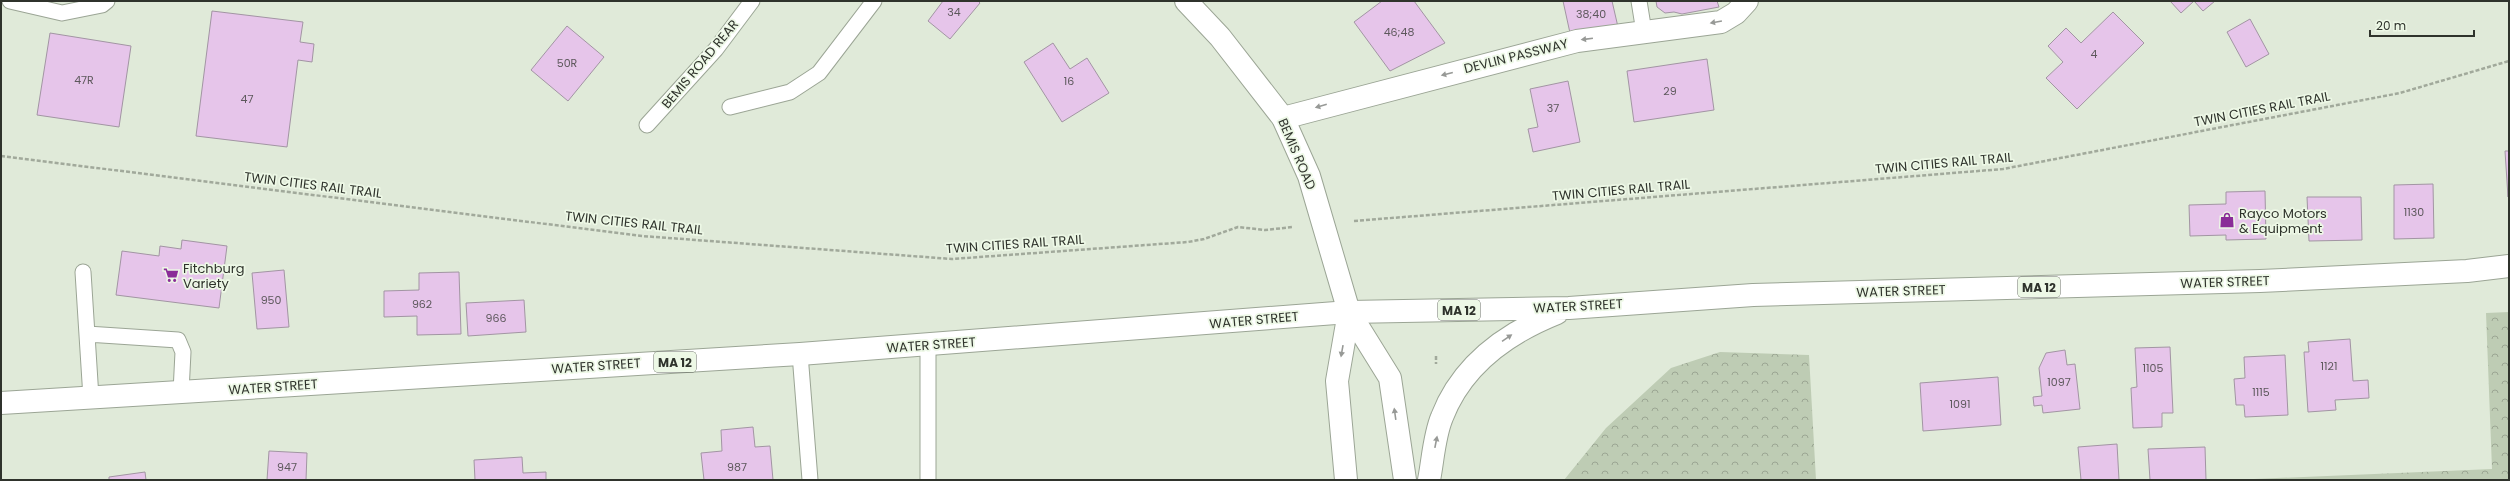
<svg xmlns="http://www.w3.org/2000/svg" width="2510" height="481" font-family="Poppins,sans-serif">
	<style>
		.forest { fill: url(#forest-crowns) }
		.building { fill: #e6c5ea; stroke: #a295a3 }
		.lines { fill: none; stroke-linecap: round; stroke-linejoin: round }
		.lane-casing { stroke: #9ba595; stroke-width: 17 }
		.street-casing { stroke: #9ba595; stroke-width: 24 }
		.secondary-casing { stroke: #9ba595; stroke-width: 24 }
		.highway-casing { stroke: #9ba595; stroke-width: 24 }
		.path { stroke: #a1a99b; stroke-width: 2.5; stroke-dasharray: 4 2; stroke-linecap: butt }
		.lane { stroke: #fff; stroke-width: 15 }
		.street { stroke: #fff; stroke-width: 22 }
		.secondary { stroke: #fff; stroke-width: 22 }
		.highway { stroke: #fff; stroke-width: 22 }
		.oneway { fill: #979996 }
		.labels { text-anchor: middle; dominant-baseline: central; stroke-width: 3.5; stroke-linejoin: round; paint-order: stroke }
		.number-label { font-size: 11px; fill: #5d585c }
		.shield { fill: #edf8e6; stroke: #686e64; stroke-width: 1 }
		.shield-label { font-size: 12px; font-weight: bold; fill: #2f332c }
		.street-label { font-size: 13px; fill: #2f332c; stroke: #edf8e6 }
		.poi-label { font-size: 13px; fill: #2f332c; stroke: #edf8e6; text-anchor: start }
	</style>
	<defs>
		<pattern id="forest-crowns" width="20" height="18" patternUnits="userSpaceOnUse"><rect width="20" height="18" fill="#beccb4"/><path d="M2 6a3 3 0 1 1 6 0M12 15a3 3 0 1 1 6 0" fill="none" stroke="#9ba693"/></pattern>
	</defs>
	<rect width="100%" height="100%" fill="#e0ead9"/>
	<path class="forest" d="M 2509,312 L 2509,480 L 2231,480 L 2492,469 L 2486,313 Z
		M 1720,352 L 1809,355 L 1816,480 L 1564,480 L 1606,428 L 1671,368 Z"/>
	<path class="building" d="M 943,1 L 978,1 L 980,3 L 950,39 L 928,21 Z
		M 1382,1 L 1414,1 L 1445,43 L 1390,71 L 1354,22 Z
		M 1563,1 L 1612,1 L 1618,27 L 1570,33 Z
		M 1656,1 L 1717,1 L 1719,7 L 1682,14 L 1674,12 L 1665,13 L 1657,7 Z
		M 2170,1 L 2194,1 L 2181,13 Z
		M 2194,1 L 2215,1 L 2203,11 Z
		M 212,11 L 303,22 L 300,42 L 314,44 L 312,62 L 298,60 L 287,147 L 196,136 Z
		M 2113,12 L 2144,43 L 2077,109 L 2046,78 L 2063,62 L 2048,46 L 2066,28 L 2081,43 Z
		M 2250,19 L 2269,54 L 2246,67 L 2227,32 Z
		M 567,26 L 604,57 L 568,101 L 531,70 Z
		M 50,33 L 131,46 L 119,127 L 37,115 Z
		M 1053,43 L 1070,69 L 1087,58 L 1109,93 L 1062,122 L 1024,62 Z
		M 1707,59 L 1714,110 L 1634,122 L 1627,71 Z
		M 1568,81 L 1580,142 L 1533,152 L 1528,129 L 1538,127 L 1530,89 Z
		M 2505,151 L 2509,151 L 2508,197 Z
		M 2433,184 L 2434,238 L 2394,239 L 2394,185 Z
		M 2265,191 L 2266,239 L 2226,240 L 2226,235 L 2190,236 L 2189,205 L 2226,204 L 2226,192 Z
		M 2307,197 L 2361,197 L 2362,240 L 2309,241 Z
		M 182,240 L 227,246 L 219,308 L 116,295 L 122,251 L 159,256 L 160,246 L 181,249 Z
		M 284,270 L 289,327 L 257,329 L 252,273 Z
		M 459,272 L 461,334 L 417,335 L 417,316 L 384,317 L 384,291 L 419,290 L 419,273 Z
		M 524,300 L 526,332 L 468,336 L 466,303 Z
		M 2350,339 L 2353,381 L 2368,380 L 2369,398 L 2335,400 L 2336,410 L 2308,412 L 2304,352 L 2309,352 L 2308,342 Z
		M 2170,347 L 2173,413 L 2162,413 L 2162,427 L 2133,428 L 2131,388 L 2137,387 L 2135,348 Z
		M 2065,350 L 2067,365 L 2075,364 L 2080,409 L 2043,413 L 2042,405 L 2034,406 L 2033,397 L 2042,396 L 2039,368 L 2046,353 Z
		M 2285,355 L 2288,415 L 2245,417 L 2244,405 L 2236,405 L 2234,379 L 2245,378 L 2244,357 Z
		M 1998,377 L 2001,425 L 1923,431 L 1920,383 Z
		M 753,427 L 755,447 L 770,446 L 773,480 L 704,480 L 701,453 L 722,451 L 721,430 Z
		M 2117,444 L 2119,480 L 2081,480 L 2078,447 Z
		M 2205,447 L 2206,480 L 2150,480 L 2148,449 Z
		M 269,451 L 307,453 L 306,480 L 267,480 Z
		M 522,457 L 523,473 L 546,472 L 546,480 L 475,480 L 474,460 Z
		M 145,472 L 146,480 L 109,480 L 109,477 Z"/>
	<g class="lines">
		<g class="lane-casing">
			<path id="lane" d="M 10,1 L 62,13 L 102,5 L 107,1
				M 1639,1 L 1644,32
				M 730,107 L 790,92 L 819,73 L 874,1
				M 647,125 L 716,49 L 752,1
				M 83,272 L 91,398
				M 87,334 L 178,340 L 183,352 L 181,392
				M 928,345 L 928,480
				M 800,354 L 810,480"/>
		</g>
		<g class="street-casing">
			<path id="street" d="M 1283,118 L 1577,41 L 1721,22 L 1736,13 L 1747,1"/>
		</g>
		<g class="secondary-casing">
			<path id="secondary" d="M 1186,1 L 1220,37 L 1283,118 L 1309,176 L 1349,312 L 1390,378 L 1405,480
				M 1346,480 L 1337,381 L 1349,312"/>
		</g>
		<g class="highway-casing">
			<path id="highway" d="M 1,403 L 800,354 L 1349,312 L 1569,308 L 1753,295 L 2260,281 L 2467,271 L 2509,266
				M 1429,480 C 1433,460 1434,436 1442,417 C 1462,365 1507,333 1557,313"/>
		</g>
		<path class="path" d="M 1,156 L 642,236 L 952,259 L 1188,242 L 1204,239 L 1238,227 L 1265,230 L 1293,227
			M 1354,221 L 2003,169 L 2400,93 L 2509,61
			M 1436,356 L 1436,364"/>
		<use href="#lane" class="lane"/>
		<use href="#street" class="street"/>
		<use href="#secondary" class="secondary"/>
		<use href="#highway" class="highway"/>
	</g>
	<defs><path id="oneway-solid" d="M-6-.8H1V-3.2L6.5 0L1 3.2V.8H-6Z"/></defs>
	<g class="oneway">
		<use href="#oneway-solid" transform="translate(1716 22) rotate(170)"/>
		<use href="#oneway-solid" transform="translate(1587 39) rotate(173)"/>
		<use href="#oneway-solid" transform="translate(1447 74) rotate(166)"/>
		<use href="#oneway-solid" transform="translate(1321 106) rotate(164)"/>
		<use href="#oneway-solid" transform="translate(1507 338) rotate(-34)"/>
		<use href="#oneway-solid" transform="translate(1342 351) rotate(100)"/>
		<use href="#oneway-solid" transform="translate(1395 414) rotate(-98)"/>
		<use href="#oneway-solid" transform="translate(1436 442) rotate(-79)"/>
	</g>
	<defs>
		<g id="shop-bare" transform="scale(1.2)"><path d="M-5-2.5h2.3a2.7 3.5 0 0 1 5.4 0H5L5.5 6h-11ZM-1.5-2.5h3a1.5 2.3 0 0 0-3 0Z" fill="#8a2d98" stroke="#edf8e6" stroke-width="2.5" paint-order="stroke"/></g>
		<g id="supermarket-bare" transform="scale(1.2)"><path d="M-6-5.5h2.5l.6 2H6L4.5 2H-2.5L-4.4-4H-6ZM-1.5 3.2a1.3 1.3 0 1 0 .1 0ZM3 3.2a1.3 1.3 0 1 0 .1 0Z" fill="#8a2d98" stroke="#edf8e6" stroke-width="2.5" paint-order="stroke"/></g>
	</defs>
	<g fill-rule="evenodd">
		<use href="#shop-bare" x="2227" y="220"/>
		<use href="#supermarket-bare" x="171" y="275"/>
	</g>
	<g class="labels">
		<g class="number-label">
			<text x="954" y="12">34</text>
			<text x="1591" y="14">38;40</text>
			<text x="1399" y="32">46;48</text>
			<text x="2094" y="54">4</text>
			<text x="567" y="63">50R</text>
			<text x="84" y="80">47R</text>
			<text x="1069" y="81">16</text>
			<text x="1670" y="91">29</text>
			<text x="247" y="99">47</text>
			<text x="1553" y="108">37</text>
			<text x="2414" y="212">1130</text>
			<text x="271" y="300">950</text>
			<text x="422" y="304">962</text>
			<text x="496" y="318">966</text>
			<text x="2329" y="366">1121</text>
			<text x="2153" y="368">1105</text>
			<text x="2059" y="382">1097</text>
			<text x="2261" y="392">1115</text>
			<text x="1960" y="404">1091</text>
			<text x="287" y="467">947</text>
			<text x="737" y="467">987</text>
		</g>
		<g class="shield">
			<rect x="2018" y="277" width="42" height="20" rx="3"/>
			<rect x="1438" y="300" width="42" height="20" rx="3"/>
			<rect x="654" y="352" width="42" height="20" rx="3"/>
		</g>
		<g class="shield-label">
			<text x="2039" y="287">MA 12</text>
			<text x="1459" y="310">MA 12</text>
			<text x="675" y="362">MA 12</text>
		</g>
		<g class="street-label">
			<text transform="translate(1516 56) rotate(-14)">DEVLIN PASSWAY</text>
			<text transform="translate(700 64) rotate(-50)">BEMIS ROAD REAR</text>
			<text transform="translate(2262 109) rotate(-11)">TWIN CITIES RAIL TRAIL</text>
			<text transform="translate(1297 154) rotate(67)">BEMIS ROAD</text>
			<text transform="translate(1944 163) rotate(-5)">TWIN CITIES RAIL TRAIL</text>
			<text transform="translate(313 185) rotate(7)">TWIN CITIES RAIL TRAIL</text>
			<text transform="translate(1621 190) rotate(-5)">TWIN CITIES RAIL TRAIL</text>
			<text transform="translate(634 223) rotate(6)">TWIN CITIES RAIL TRAIL</text>
			<text transform="translate(1015 244) rotate(-4)">TWIN CITIES RAIL TRAIL</text>
			<text transform="translate(2225 282) rotate(-2)">WATER STREET</text>
			<text transform="translate(1901 291) rotate(-2)">WATER STREET</text>
			<text transform="translate(1578 306) rotate(-3)">WATER STREET</text>
			<text transform="translate(1254 320) rotate(-5)">WATER STREET</text>
			<text transform="translate(931 345) rotate(-4)">WATER STREET</text>
			<text transform="translate(596 366) rotate(-4)">WATER STREET</text>
			<text transform="translate(273 387) rotate(-4)">WATER STREET</text>
		</g>
		<g class="poi-label">
			<text x="2239" y="213">Rayco Motors<tspan x="2239" dy="15">&amp; Equipment</tspan></text>
			<text x="183" y="268">Fitchburg<tspan x="183" dy="15">Variety</tspan></text>
		</g>
	</g>
	<rect width="2510" height="481" fill="none" stroke="#2f332c" stroke-width="4"/>
	<path d="M2370 30v6h104v-6" fill="none" stroke="#2f332c" stroke-width="2"/>
	<text x="2376" y="30" font-size="12" fill="#2f332c" stroke="#edf8e6" stroke-width="3" paint-order="stroke">20 m</text>
</svg>
